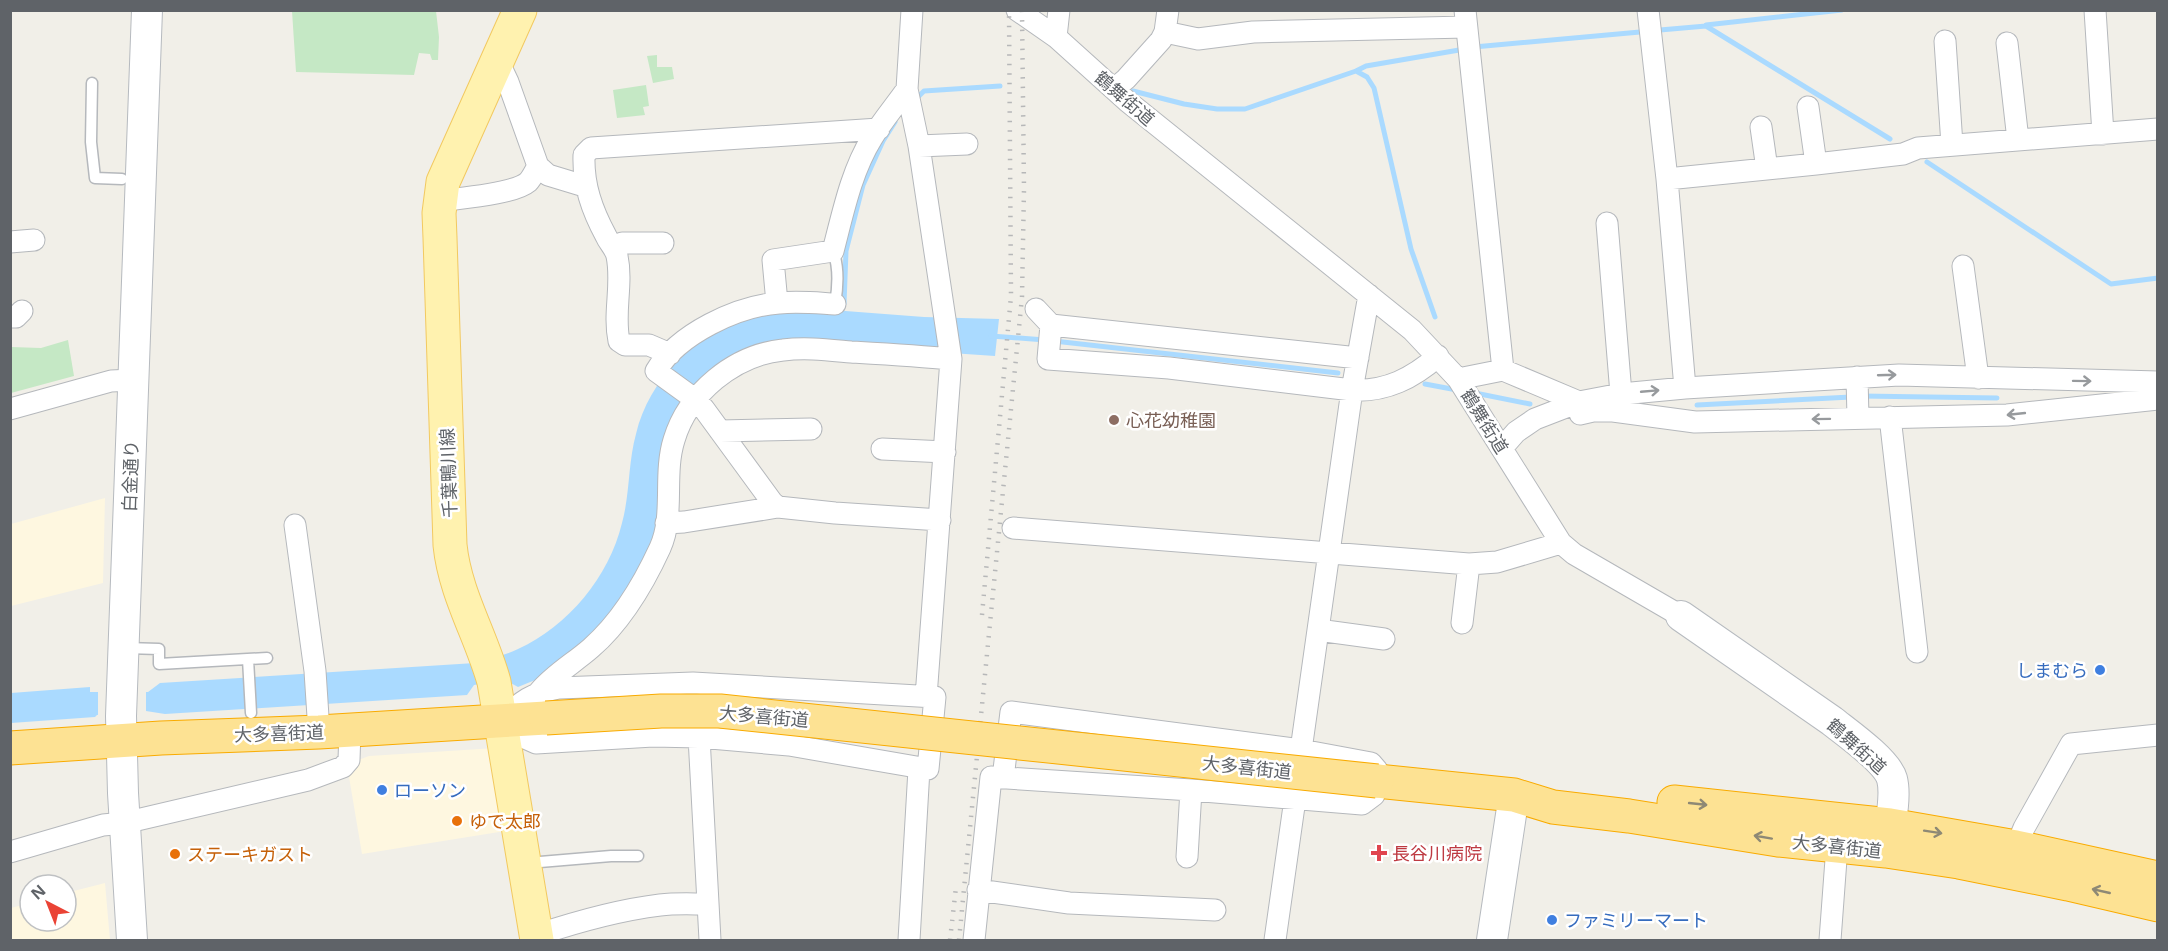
<svg xmlns="http://www.w3.org/2000/svg" width="2168" height="951" font-family="'Open Sans','Noto Sans JP',sans-serif">
	<style>
		.commercial { fill: #fef7e0 }
		.green { fill: #c5e8c5 }
		.water { fill: #aadaff }
		.pier { fill: #f1efe8 }
		.lines { fill: none; stroke-linecap: round; stroke-linejoin: round }
		.stream { stroke: #aadaff; stroke-width: 5 }
		.lane-casing { stroke: #b5b8bc; stroke-width: 13 }
		.street-casing { stroke: #b5b8bc; stroke-width: 23 }
		.secondary-casing { stroke: #b6babf; stroke-width: 32 }
		.primary-casing { stroke: #f2c960; stroke-width: 35 }
		.highway-casing { stroke: #f9ab00; stroke-width: 35 }
		.lane { stroke: #fff; stroke-width: 10 }
		.street { stroke: #fff; stroke-width: 21 }
		.secondary { stroke: #fff; stroke-width: 30 }
		.primary { stroke: #fff2af; stroke-width: 33 }
		.highway { stroke: #fde293; stroke-width: 33 }
		.rail { stroke: #b6b7b8; stroke-width: 4.5; stroke-dasharray: 1.5 8; stroke-linecap: butt }
		.highway-bridge-casing { stroke: #f9ab00; stroke-width: 35; stroke-linecap: butt }
		.highway-bridge { stroke: #fde293; stroke-width: 33 }
		.oneway { stroke: #979a9d }
		.oneway2 { stroke: #8e8975 }
		.education-dot { fill: #8d6e63; stroke: #fff; stroke-width: 2 }
		.shop-dot { fill: #3f7fe0; stroke: #fff; stroke-width: 2 }
		.food-dot { fill: #e8710a; stroke: #fff; stroke-width: 2 }
		.health-dot { fill: #e0444e; stroke: #fff; stroke-width: 2 }
		.labels { text-anchor: middle; dominant-baseline: central; stroke-width: 5; stroke-linejoin: round; paint-order: stroke }
		.street-label { font-size: 18px; fill: #5f6368; stroke: #fff }
		.education-label { font-size: 18px; fill: #785e54; stroke: #fff; text-anchor: start }
		.shop-label { font-size: 18px; fill: #366cbe; stroke: #fff; text-anchor: start }
		.food-label { font-size: 18px; fill: #c56008; stroke: #fff; text-anchor: start }
		.health-label { font-size: 18px; fill: #be3a42; stroke: #fff; text-anchor: start }
	</style>
	<rect width="100%" height="100%" fill="#f1efe8"/>
	<path class="commercial" d="M 105,498 L 103,583 L 11,606 L 11,524 Z
		M 496,748 L 511,830 L 362,854 L 348,771 L 353,762 L 369,756 Z
		M 105,883 L 110,940 L 11,940 L 11,908 L 30,903 L 30,921 L 66,921 L 66,893 Z"/>
	<path class="green" d="M 292,11 L 436,11 L 439,37 L 438,60 L 432,60 L 430,54 L 419,53 L 414,75 L 296,72 Z
		M 657,55 L 657,67 L 672,67 L 674,79 L 653,83 L 647,56 Z
		M 646,85 L 649,106 L 643,107 L 645,115 L 617,118 L 613,90 Z
		M 68,340 L 74,376 L 11,393 L 11,347 L 41,348 Z"/>
	<path class="water" d="M 806,308 L 924,317 L 999,319 L 995,356 L 803,343 L 697,391 L 659,525 L 621,607 L 545,676 L 518,687 L 505,680 L 474,685 L 467,695 L 165,714 L 146,711 L 97,715 L 95,717 L 11,723 L 11,693 L 90,687 L 90,692 L 148,692 L 160,683 L 475,663 C 489,659 504,656 518,649 C 568,626 609,577 622,523 C 630,494 628,463 636,434 C 649,379 695,335 747,317 C 765,310 787,311 806,308 Z"/>
	<path class="pier" d="M 146,690 L 146,714 L 98,716 L 98,691 Z"/>
	<g class="lines">
		<path class="stream" d="M 1706,25 L 1842,10
			M 1660,30 L 1706,26 L 1890,139
			M 1474,47 L 1640,32
			M 1356,71 L 1366,66 L 1465,49
			M 1133,91 L 1184,104 L 1217,109 L 1245,109 L 1356,71 L 1367,77 L 1374,88 L 1411,249 L 1435,317
			M 915,100 L 924,91 L 1000,86
			M 1927,162 L 2111,284 L 2158,278
			M 844,304 L 846,251 L 863,185 L 883,141 L 895,122
			M 991,336 L 1045,340
			M 1054,341 L 1338,373
			M 1425,384 L 1457,390
			M 1475,393 L 1530,404
			M 1861,396 L 1997,398
			M 1697,405 L 1851,397"/>
		<g class="lane-casing">
			<path id="lane" d="M 92,83 L 91,142 L 95,178 L 122,179
				M 833,251 C 839,267 838,287 835,304
				M 126,648 L 159,649 L 159,664 L 267,658
				M 248,659 L 251,713
				M 528,863 L 611,856 L 638,856"/>
		</g>
		<g class="street-casing">
			<path id="street" d="M 912,10 L 907,89 L 919,146 L 951,359 L 926,697
				M 1017,10 L 1056,37 L 1127,101 L 1412,330 L 1458,379 L 1561,543 L 1574,554 L 1681,616
				M 1465,10 L 1503,370
				M 1648,10 L 1667,179 L 1685,388
				M 2095,10 L 2103,134
				M 1165,32 L 1198,39 L 1253,32 L 1466,27
				M 1056,37 L 1059,10
				M 1945,41 L 1952,145
				M 2007,43 L 2018,140
				M 498,61 L 508,82 L 538,166 L 548,175 L 581,185 L 585,184
				M 1114,89 L 1126,79 L 1161,40 L 1165,32 L 1168,10
				M 1808,107 L 1816,164
				M 1761,127 L 1767,169
				M 919,146 L 967,144
				M 1667,179 L 1816,164 L 1903,154 L 1918,148 L 2158,129
				M 440,201 C 460,198 514,194 528,182 C 532,178 535,171 538,166
				M 1607,223 L 1621,394
				M 10,242 L 34,240
				M 614,248 L 622,243 L 663,243
				M 1963,266 L 1978,378
				M 777,303 L 773,260 L 833,251 C 843,213 851,172 872,138 C 882,121 896,105 907,89
				M 835,304 C 817,303 798,301 779,303 C 737,306 678,334 656,371 L 696,400 L 704,409 L 772,502 L 778,507 L 835,513 L 940,520
				M 1036,309 L 1051,325 L 1358,358
				M 10,317 L 16,317 L 22,311
				M 1051,325 L 1048,359 L 1169,368 L 1352,390 C 1386,392 1413,378 1438,356
				M 670,354 L 649,345 L 625,345 L 619,341 C 613,313 623,284 617,256 C 615,248 609,243 606,236 C 592,210 583,185 584,155 L 591,148 L 879,129
				M 1857,377 L 1858,418
				M 1458,379 L 1503,370 L 1579,402
				M 10,409 L 111,381 L 133,380
				M 1580,414 L 1593,411 L 1613,411 L 1695,422 L 2007,415 L 2158,399
				M 1890,417 L 1917,652
				M 720,431 L 811,429
				M 1502,448 L 1516,432 L 1535,419 L 1579,402 L 1621,394 L 1685,388 L 1899,375 L 2158,382
				M 882,449 L 945,452
				M 666,523 L 684,522 L 778,507
				M 295,525 L 315,671 L 319,732
				M 1013,528 L 1469,564 L 1497,562 L 1561,543
				M 1462,623 L 1469,564
				M 1318,630 L 1384,639
				M 693,683 L 935,697 L 928,769 L 789,745 L 699,737 L 653,736 L 536,743 L 516,734 L 502,720 C 521,701 532,693 559,688 Z
				M 539,692 C 554,674 574,663 591,648 C 622,621 643,585 660,548 C 675,515 663,475 674,440 C 688,393 734,355 783,350 C 806,347 829,350 851,352 C 884,354 918,356 951,359
				M 699,737 L 710,940
				M 1301,750 L 1352,390 L 1369,295
				M 2016,847 L 2024,828 L 2071,744 L 2158,735
				M 10,852 L 103,825 L 124,823 L 308,780 L 343,767 L 349,760 L 350,730
				M 1187,857 L 1191,790
				M 978,890 L 1069,903 L 1215,910
				M 537,935 C 576,922 619,910 660,905 C 676,903 692,904 707,904
				M 909,940 L 919,769
				M 974,940 L 991,777 L 1191,790 L 1362,804 L 1374,795 L 1377,770 L 1371,763 L 1301,750 L 1011,712 L 1003,778
				M 1275,940 L 1295,799
				M 1830,940 L 1837,846"/>
		</g>
		<g class="secondary-casing">
			<path id="secondary" d="M 1681,616 L 1832,721 C 1847,733 1887,761 1892,779 C 1897,798 1889,830 1886,849
				M 132,940 L 123,793 L 121,716 L 147,10
				M 1492,940 L 1514,795"/>
		</g>
		<g class="primary-casing">
			<path id="primary" d="M 520,10 L 443,182 L 439,213 L 440,238 L 450,545 C 455,594 481,635 494,682 L 537,940"/>
		</g>
		<g class="highway-casing">
			<path id="highway" d="M 10,748 L 161,738 L 319,732 L 546,718
				M 1377,781 L 1514,795 L 1553,807 L 1629,816 L 1778,840 L 1886,851 L 1959,862 L 2068,884 L 2158,905
				M 1674,802 L 1890,825 L 2016,847 L 2158,878"/>
		</g>
		<use href="#lane" class="lane"/>
		<use href="#street" class="street"/>
		<use href="#secondary" class="secondary"/>
		<use href="#primary" class="primary"/>
		<use href="#highway" class="highway"/>
		<path class="rail" d="M 982,615 L 1011,296 L 1009,10
			M 950,940 L 956,887
			M 959,940 L 1022,297 L 1024,189 L 1022,10"/>
		<g class="highway-bridge-casing">
			<path id="highway-bridge" d="M 546,718 L 661,711 L 720,711 L 1377,781"/>
		</g>
		<use href="#highway-bridge" class="highway-bridge"/>
	</g>
	<defs><path id="oneway-shaft" d="M-6 0H5M1.5-3L5.5 0L1.5 3" fill="none" stroke-width="1.6" stroke-linecap="round" stroke-linejoin="round" transform="scale(1.5)"/></defs>
	<g class="oneway">
		<use href="#oneway-shaft" transform="translate(1887 375) rotate(-2)"/>
		<use href="#oneway-shaft" transform="translate(2082 381) rotate(1)"/>
		<use href="#oneway-shaft" transform="translate(1650 391) rotate(-5)"/>
		<use href="#oneway-shaft" transform="translate(2016 414) rotate(174)"/>
		<use href="#oneway-shaft" transform="translate(1821 419) rotate(179)"/>
	</g>
	<g class="oneway2">
		<use href="#oneway-shaft" transform="translate(1698 804) rotate(6)"/>
		<use href="#oneway-shaft" transform="translate(1933 832) rotate(9)"/>
		<use href="#oneway-shaft" transform="translate(1763 837) rotate(-170)"/>
		<use href="#oneway-shaft" transform="translate(2101 891) rotate(-167)"/>
	</g>
	<circle class="education-dot" cx="1114" cy="420" r="6"/>
	<g class="shop-dot">
		<circle cx="2100" cy="670" r="6"/>
		<circle cx="382" cy="790" r="6"/>
		<circle cx="1552" cy="920" r="6"/>
	</g>
	<g class="food-dot">
		<circle cx="457" cy="821" r="6"/>
		<circle cx="175" cy="854" r="6"/>
	</g>
	<path class="health-dot" d="M1376 844h6v6h6v6h-6v6h-6v-6h-6v-6h6z"/>
	<g class="labels">
		<g class="street-label">
			<text transform="translate(1125 98) rotate(41)">鶴舞街道</text>
			<text transform="translate(1485 421) rotate(58)">鶴舞街道</text>
			<text transform="translate(448 473) rotate(-92)">千葉鴨川線</text>
			<text transform="translate(130 476) rotate(-88)">白金通り</text>
			<text transform="translate(764 716) rotate(5)">大多喜街道</text>
			<text transform="translate(279 733) rotate(-2)">大多喜街道</text>
			<text transform="translate(1857 746) rotate(42)">鶴舞街道</text>
			<text transform="translate(1247 767) rotate(6)">大多喜街道</text>
			<text transform="translate(1837 846) rotate(6)">大多喜街道</text>
		</g>
		<g class="education-label">
			<text x="1126" y="420">心花幼稚園</text>
		</g>
		<g class="shop-label">
			<text x="2088" y="670" text-anchor="end">しまむら</text>
			<text x="394" y="790">ローソン</text>
			<text x="1564" y="920">ファミリーマート</text>
		</g>
		<g class="food-label">
			<text x="469" y="821">ゆで太郎</text>
			<text x="187" y="854">ステーキガスト</text>
		</g>
		<g class="health-label">
			<text x="1392" y="853">長谷川病院</text>
		</g>
	</g>
	<rect width="2168" height="951" fill="none" stroke="#5f6368" stroke-width="24"/>
	<g transform="translate(48 903) rotate(318)"><circle r="28" fill="#ffffff" stroke="#bfc1c3" stroke-width="1.5"/>
	<path d="M0-4.5L10 22L0 15L-10 22Z" fill="#ea4335"/>
	<text y="-9" font-size="16" font-weight="bold" text-anchor="middle" fill="#5f6368">N</text>
	</g>
</svg>
